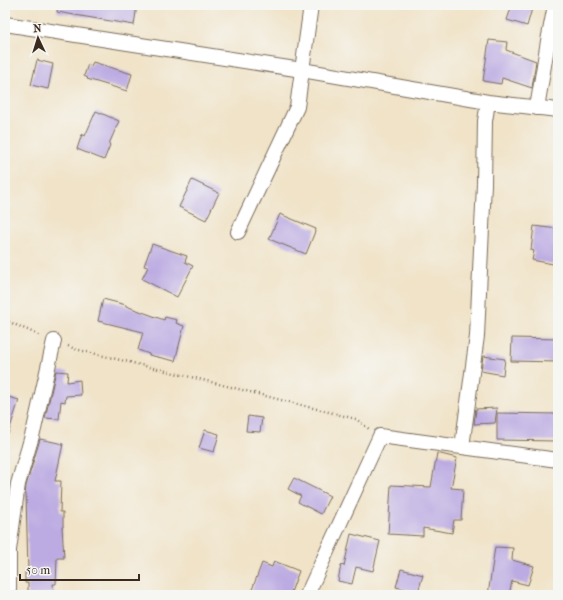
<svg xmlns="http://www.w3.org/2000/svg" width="563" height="600" font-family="'IM FELL French Canon',serif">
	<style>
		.building { fill: #bcabe2 }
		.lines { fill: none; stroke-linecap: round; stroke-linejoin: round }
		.street-casing { stroke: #7a6b5a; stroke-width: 16 }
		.path { stroke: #7a6b5a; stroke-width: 2.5; stroke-dasharray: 1 3; stroke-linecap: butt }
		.street { stroke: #fff; stroke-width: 14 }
	</style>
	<rect width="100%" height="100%" fill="#f6f6f2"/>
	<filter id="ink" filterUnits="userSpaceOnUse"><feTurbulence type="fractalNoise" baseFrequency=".025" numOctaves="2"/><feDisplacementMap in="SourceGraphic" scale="8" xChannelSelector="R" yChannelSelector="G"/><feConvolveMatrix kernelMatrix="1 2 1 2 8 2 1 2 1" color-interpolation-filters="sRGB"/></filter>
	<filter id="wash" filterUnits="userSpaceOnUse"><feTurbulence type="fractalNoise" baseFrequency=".012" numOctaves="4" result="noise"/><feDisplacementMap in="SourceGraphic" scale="16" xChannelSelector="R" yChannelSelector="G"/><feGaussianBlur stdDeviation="0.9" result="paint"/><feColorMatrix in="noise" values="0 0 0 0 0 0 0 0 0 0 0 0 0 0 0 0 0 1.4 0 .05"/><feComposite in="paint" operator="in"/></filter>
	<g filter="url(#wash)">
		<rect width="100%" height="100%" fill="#f0e3c8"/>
		<g id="blocks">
			<path class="building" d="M 58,5 L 137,5 L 134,25 L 57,12 Z
				M 512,5 L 533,5 L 527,26 L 507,20 Z
				M 489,40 L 507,42 L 506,50 L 536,61 L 532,88 L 502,78 L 501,84 L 483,81 Z
				M 37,60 L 53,64 L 48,89 L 31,85 Z
				M 93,62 L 132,74 L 127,91 L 87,79 L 88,78 L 84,76 L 88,64 L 91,66 Z
				M 96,111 L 119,121 L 109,144 L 110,145 L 104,160 L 77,149 L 82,134 L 85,136 Z
				M 192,180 L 219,193 L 206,220 L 179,207 Z
				M 280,214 L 316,229 L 306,254 L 269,239 Z
				M 534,226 L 558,229 L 558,265 L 532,260 L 534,251 L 531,250 Z
				M 152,244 L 187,256 L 185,262 L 193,266 L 177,297 L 142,279 L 148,267 L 144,266 Z
				M 103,299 L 126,305 L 126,306 L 164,320 L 165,317 L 177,320 L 176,323 L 184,326 L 175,361 L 149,355 L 149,354 L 138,350 L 143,332 L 98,321 Z
				M 512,338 L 558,339 L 558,362 L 511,361 Z
				M 483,356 L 505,359 L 503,375 L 481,371 Z
				M 56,371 L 68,372 L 67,382 L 80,380 L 81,395 L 66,396 L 65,402 L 61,401 L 59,419 L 45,418 Z
				M 5,396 L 19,400 L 8,434 L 5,434 Z
				M 497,408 L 495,423 L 474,424 L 476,409 Z
				M 497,413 L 558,414 L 558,441 L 497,440 Z
				M 248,416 L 262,418 L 260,432 L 246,431 Z
				M 205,430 L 219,434 L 214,452 L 199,448 Z
				M 40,439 L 63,444 L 55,481 L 61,481 L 60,512 L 63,512 L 63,527 L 62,527 L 64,558 L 57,558 L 56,584 L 53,584 L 54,593 L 41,594 L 41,595 L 28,595 L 28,583 L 25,583 L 25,571 L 28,571 L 26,494 L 25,494 L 26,486 Z
				M 437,453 L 457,458 L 451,488 L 463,489 L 461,520 L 454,520 L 452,533 L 423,528 L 423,536 L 388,534 L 391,485 L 431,487 Z
				M 294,478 L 330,496 L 321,514 L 298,502 L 301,496 L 288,489 Z
				M 351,534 L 380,541 L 373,571 L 356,567 L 352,584 L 338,581 L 341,565 L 344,566 Z
				M 495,547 L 513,548 L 512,560 L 534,566 L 528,585 L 512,581 L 509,595 L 488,595 Z
				M 274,561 L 299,571 L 290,595 L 250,595 L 262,563 L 272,567 Z
				M 401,569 L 423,575 L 418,592 L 396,587 Z"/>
		</g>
	</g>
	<g filter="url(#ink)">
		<use href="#blocks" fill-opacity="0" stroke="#7a6b5a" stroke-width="1"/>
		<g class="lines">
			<g class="street-casing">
				<path id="street" d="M 5,24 L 302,70 L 488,102 L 558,110
					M 537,108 L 548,41 L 555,5
					M 238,232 L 297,107 L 311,5
					M 462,447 L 477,336 L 484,184 L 485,121 L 488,102
					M 9,595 L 9,550 L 18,484 L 34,429 L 54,341
					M 307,595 L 380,436 L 558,460"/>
			</g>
			<path class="path" d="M 5,320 L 41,336
				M 68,346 L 75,349 L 203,380 L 356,419 L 369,429"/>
			<use href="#street" class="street"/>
		</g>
	</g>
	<rect width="563" height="600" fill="none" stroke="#f6f6f2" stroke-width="20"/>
	<g transform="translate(38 38) rotate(356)" stroke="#f6f6f2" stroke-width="3" paint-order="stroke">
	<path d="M0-3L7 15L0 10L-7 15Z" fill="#3b2a1e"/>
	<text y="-6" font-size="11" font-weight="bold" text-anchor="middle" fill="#3b2a1e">N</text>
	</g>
	<path d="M20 574v6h119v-6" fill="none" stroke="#3b2a1e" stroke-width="2"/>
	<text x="26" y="574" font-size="12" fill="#3b2a1e" stroke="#f6f6f2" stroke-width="3" paint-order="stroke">50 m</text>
</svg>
